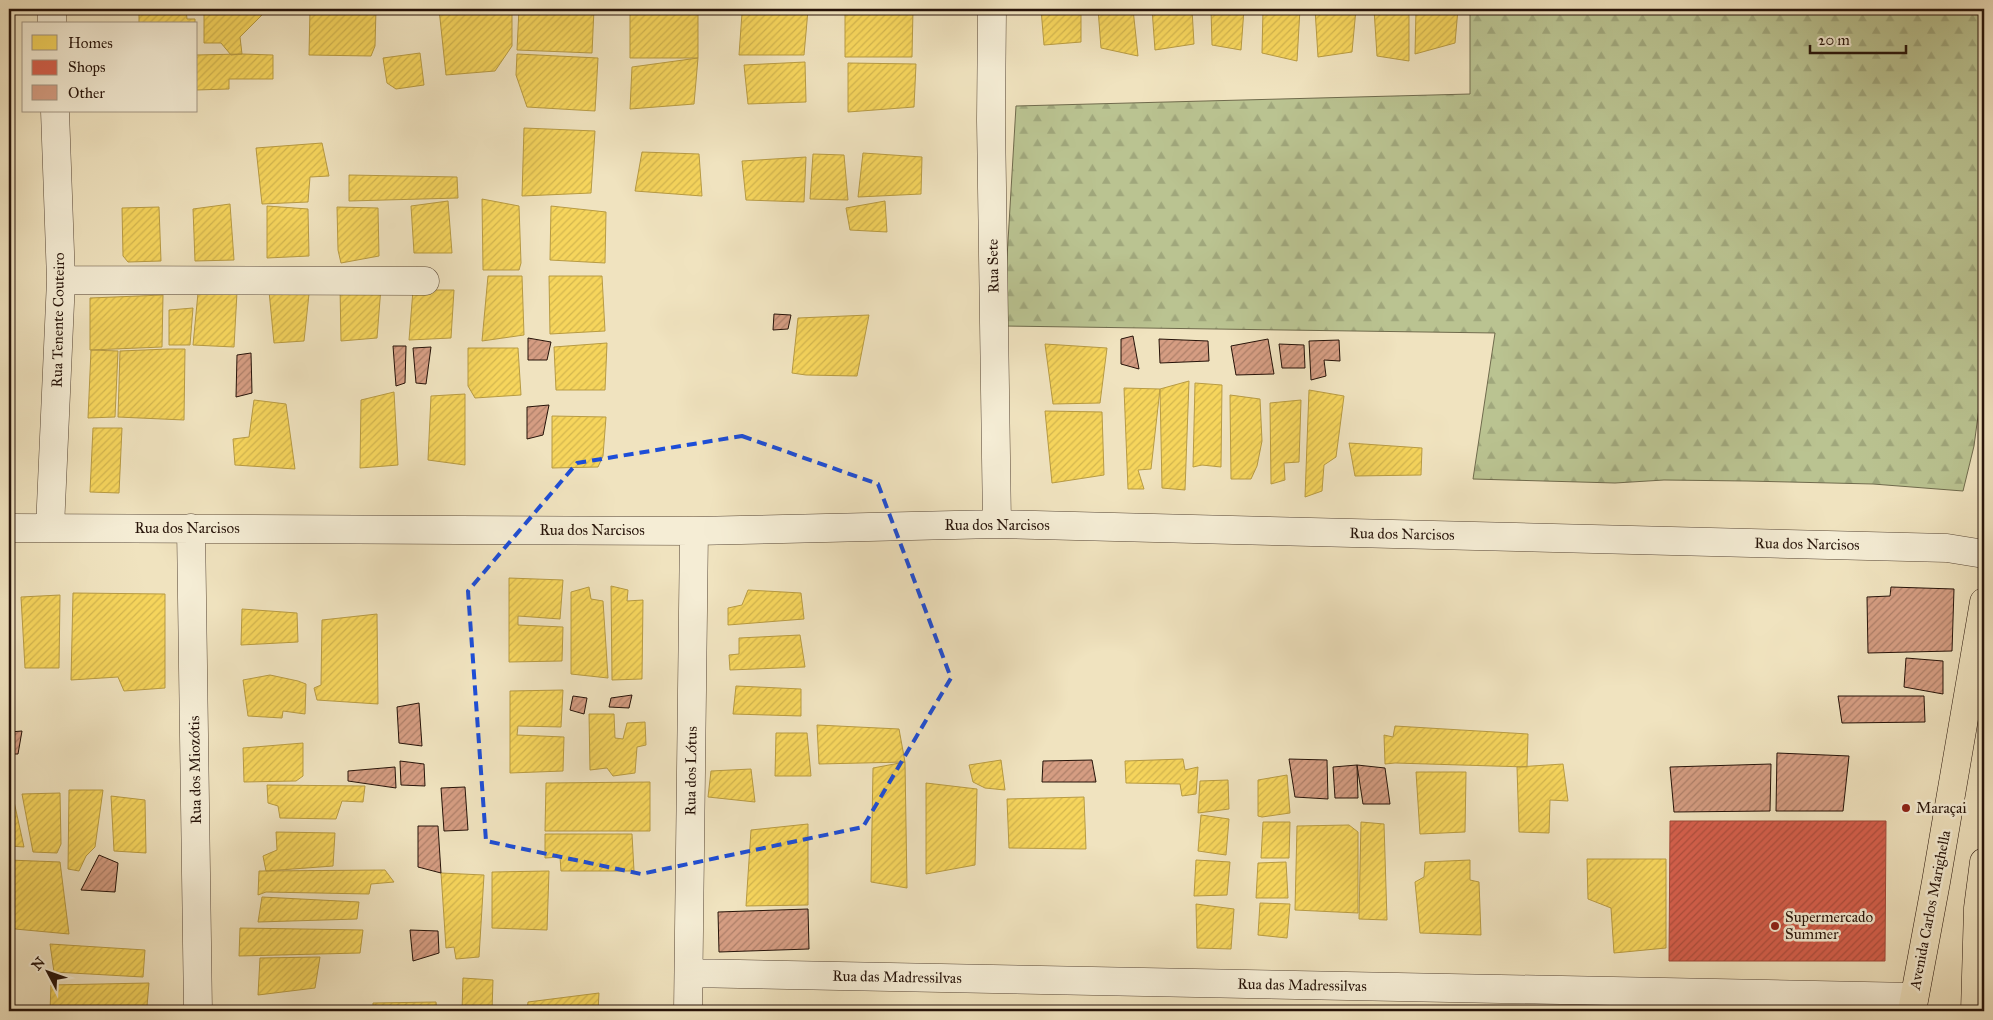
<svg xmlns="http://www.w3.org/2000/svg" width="1993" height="1020" font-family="'IM FELL Great Primer',serif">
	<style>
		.forest { fill: url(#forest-firs); stroke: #706b4d }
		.homes { fill: url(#homes-hatch); stroke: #b89b43 }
		.shops { fill: url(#shops-hatch); stroke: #a14939 }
		.building { fill: url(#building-hatch); stroke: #261309 }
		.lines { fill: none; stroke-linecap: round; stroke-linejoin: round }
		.minor-casing { stroke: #584736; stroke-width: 29 }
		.major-casing { stroke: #261309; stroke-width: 29 }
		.minor { stroke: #f5edd5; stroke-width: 28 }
		.major { stroke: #f0e3bf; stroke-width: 28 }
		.marked { fill: none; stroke: #1d4ed8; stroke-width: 4; stroke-dasharray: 10 6; stroke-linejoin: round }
		.poi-dot { fill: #8f2418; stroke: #f5edd5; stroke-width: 2 }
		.labels { text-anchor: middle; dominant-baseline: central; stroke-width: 5; stroke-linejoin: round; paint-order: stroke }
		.street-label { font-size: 15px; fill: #261309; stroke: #f5edd5 }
		.poi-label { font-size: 15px; fill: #261309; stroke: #f5edd5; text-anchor: start }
	</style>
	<defs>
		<pattern id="forest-firs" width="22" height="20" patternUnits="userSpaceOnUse" patternTransform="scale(1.25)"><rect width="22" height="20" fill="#bac391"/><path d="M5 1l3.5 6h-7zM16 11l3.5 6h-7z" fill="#a0a77c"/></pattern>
		<pattern id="homes-hatch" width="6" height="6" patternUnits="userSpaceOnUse" patternTransform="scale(1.25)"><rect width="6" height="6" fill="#f6d55c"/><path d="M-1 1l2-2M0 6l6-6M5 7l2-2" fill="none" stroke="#d3b64f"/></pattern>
		<pattern id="shops-hatch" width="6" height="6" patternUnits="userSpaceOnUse" patternTransform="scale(1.25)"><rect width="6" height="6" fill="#d6604d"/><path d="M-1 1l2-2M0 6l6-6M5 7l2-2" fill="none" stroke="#ad4e3e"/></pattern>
		<pattern id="building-hatch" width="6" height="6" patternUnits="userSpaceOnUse" patternTransform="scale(1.25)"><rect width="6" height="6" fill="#d59d82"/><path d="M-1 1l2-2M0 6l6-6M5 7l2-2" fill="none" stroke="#ad7f69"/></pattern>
	</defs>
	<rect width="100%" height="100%" fill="#f0e3bf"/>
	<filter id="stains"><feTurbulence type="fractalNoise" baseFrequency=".004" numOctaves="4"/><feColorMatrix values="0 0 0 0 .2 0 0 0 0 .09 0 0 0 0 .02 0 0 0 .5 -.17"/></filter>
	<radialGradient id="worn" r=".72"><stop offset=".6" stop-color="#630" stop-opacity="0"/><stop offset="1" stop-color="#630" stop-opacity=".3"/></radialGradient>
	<path class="forest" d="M 1470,9 L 1984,9 L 1984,370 L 1974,446 L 1963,491 L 1873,484 L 1747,481 L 1664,480 L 1615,483 L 1473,479 L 1495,333 L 1003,326 L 1016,106 L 1470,94 Z"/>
	<path class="homes" d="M 139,9 L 186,9 L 187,19 L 195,19 L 195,24 L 139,24 Z
		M 204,9 L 264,9 L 264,13 L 240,37 L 242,54 L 231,55 L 221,43 L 204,43 Z
		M 310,9 L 376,9 L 375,46 L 371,56 L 309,55 Z
		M 439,9 L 512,9 L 512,46 L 495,71 L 446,75 Z
		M 519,9 L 594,9 L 592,53 L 517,50 Z
		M 630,9 L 698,9 L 698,58 L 630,58 Z
		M 845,9 L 913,9 L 912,57 L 845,57 Z
		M 1041,9 L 1081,9 L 1081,42 L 1044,45 Z
		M 1098,9 L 1133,9 L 1138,56 L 1101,48 Z
		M 1152,9 L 1192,9 L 1194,44 L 1155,50 Z
		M 1211,9 L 1244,9 L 1241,50 L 1212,45 Z
		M 1263,9 L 1300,9 L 1297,61 L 1262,53 Z
		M 1315,9 L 1356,9 L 1352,52 L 1318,57 Z
		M 1374,9 L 1409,9 L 1409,61 L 1377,56 Z
		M 1416,9 L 1458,9 L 1455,43 L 1415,54 Z
		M 808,10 L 804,55 L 739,55 L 742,13 Z
		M 420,53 L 424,85 L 396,89 L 387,83 L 383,58 Z
		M 242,54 L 273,55 L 273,79 L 229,79 L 229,89 L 196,90 L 196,55 Z
		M 517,54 L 598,58 L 595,111 L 527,107 L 516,75 Z
		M 698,58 L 694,104 L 630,109 L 632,67 Z
		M 805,62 L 806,102 L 748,104 L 744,65 Z
		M 848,63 L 916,64 L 914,107 L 848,112 Z
		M 524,128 L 595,131 L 591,193 L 522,196 Z
		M 322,143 L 329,176 L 310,177 L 308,202 L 262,204 L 256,148 Z
		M 642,152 L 699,154 L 702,196 L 635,191 Z
		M 863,153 L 922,157 L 921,194 L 858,197 Z
		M 813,154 L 844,155 L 848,200 L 810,199 Z
		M 806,157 L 804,202 L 746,200 L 742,161 Z
		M 349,175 L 457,177 L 458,198 L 349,201 Z
		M 482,199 L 519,206 L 521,263 L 519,270 L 483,270 Z
		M 448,201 L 452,253 L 414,253 L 411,206 Z
		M 885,201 L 887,232 L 850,230 L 846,208 Z
		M 230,204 L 234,260 L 195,261 L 193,209 Z
		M 267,206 L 308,209 L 309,256 L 267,258 Z
		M 551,206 L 606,212 L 605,263 L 550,260 Z
		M 159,207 L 161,261 L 128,262 L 123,256 L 122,208 Z
		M 337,207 L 378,208 L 379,256 L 341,263 L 338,250 Z
		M 488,276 L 522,276 L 524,335 L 482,341 Z
		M 549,276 L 602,276 L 605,331 L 550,334 Z
		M 340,287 L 381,287 L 377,338 L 341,341 Z
		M 413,290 L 454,290 L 451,338 L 409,340 Z
		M 269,291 L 309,294 L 304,341 L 274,343 Z
		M 237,292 L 234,347 L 193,345 L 198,293 Z
		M 163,295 L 162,347 L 90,350 L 90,298 Z
		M 193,308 L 190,345 L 169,345 L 169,310 Z
		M 869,315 L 857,376 L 806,375 L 792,373 L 798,318 Z
		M 607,343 L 605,390 L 556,390 L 554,347 Z
		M 1045,344 L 1107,348 L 1100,403 L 1053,404 Z
		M 468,348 L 518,348 L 521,395 L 475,398 L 468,386 Z
		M 168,349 L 185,349 L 184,420 L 118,417 L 120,351 Z
		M 91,350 L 118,351 L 115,417 L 88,418 Z
		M 1189,381 L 1185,490 L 1162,488 L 1160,389 Z
		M 1195,383 L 1222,385 L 1221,467 L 1202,465 L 1193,467 Z
		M 1124,388 L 1160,389 L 1151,469 L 1138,470 L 1144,489 L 1128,489 Z
		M 1309,390 L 1344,396 L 1336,457 L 1324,465 L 1322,491 L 1305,497 Z
		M 394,392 L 398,465 L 360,468 L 361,400 Z
		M 465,394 L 465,465 L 428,460 L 431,396 Z
		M 1230,395 L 1260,399 L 1262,441 L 1257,466 L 1251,479 L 1231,479 Z
		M 254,400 L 286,404 L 295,469 L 235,465 L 233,439 L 249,437 Z
		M 1301,400 L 1299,462 L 1284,463 L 1285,480 L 1271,484 L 1270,403 Z
		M 1045,411 L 1102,412 L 1104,475 L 1052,483 Z
		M 552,416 L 606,417 L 603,456 L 598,467 L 552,468 Z
		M 93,428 L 122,428 L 119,493 L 90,492 Z
		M 1349,443 L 1422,448 L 1421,475 L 1355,476 Z
		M 509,578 L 563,580 L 560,619 L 518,616 L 518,625 L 563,627 L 562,661 L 509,662 Z
		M 611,586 L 628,590 L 627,601 L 643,600 L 642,679 L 612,680 Z
		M 589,587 L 591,599 L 603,601 L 608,678 L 571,674 L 571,592 Z
		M 748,590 L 801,593 L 804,619 L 728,625 L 728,608 L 742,605 Z
		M 73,593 L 165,594 L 165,688 L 124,691 L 118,677 L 71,680 Z
		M 9,594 L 10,594 L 9,665 Z
		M 60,595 L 59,668 L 25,668 L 21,597 Z
		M 242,609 L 297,613 L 298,642 L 241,645 Z
		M 377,614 L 378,704 L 317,700 L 314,688 L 321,685 L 322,620 Z
		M 800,635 L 805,667 L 730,670 L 729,655 L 739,654 L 739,638 Z
		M 270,675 L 298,681 L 306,684 L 305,714 L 283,711 L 282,718 L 248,716 L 243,680 Z
		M 736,686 L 801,689 L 801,716 L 733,714 Z
		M 563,690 L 561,727 L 518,726 L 517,735 L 564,737 L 563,771 L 510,773 L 510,691 Z
		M 589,714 L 614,714 L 615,738 L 623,739 L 627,723 L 645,722 L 646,745 L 637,747 L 635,773 L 613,776 L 607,768 L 590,770 Z
		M 817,725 L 899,729 L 905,762 L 819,764 Z
		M 1395,726 L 1528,734 L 1527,767 L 1395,763 L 1385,764 L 1384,735 L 1393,737 Z
		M 776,733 L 807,733 L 811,776 L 775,776 Z
		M 303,743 L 303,776 L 296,781 L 244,782 L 243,748 Z
		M 1183,759 L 1185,770 L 1198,767 L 1196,794 L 1182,796 L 1180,784 L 1126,783 L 1125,761 Z
		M 1001,760 L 1005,790 L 985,788 L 973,782 L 969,765 Z
		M 905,762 L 907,888 L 871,882 L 873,768 Z
		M 1563,764 L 1568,801 L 1550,800 L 1549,833 L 1519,832 L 1517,767 Z
		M 751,769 L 755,802 L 708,797 L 711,771 Z
		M 1416,772 L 1466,772 L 1465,832 L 1420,834 Z
		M 1287,775 L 1290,813 L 1262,817 L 1258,816 L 1258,780 Z
		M 1228,780 L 1229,809 L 1198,813 L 1200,781 Z
		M 650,782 L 650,831 L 545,831 L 546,783 Z
		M 926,783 L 977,789 L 975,865 L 926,874 Z
		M 267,785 L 365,786 L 363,802 L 342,801 L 336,819 L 280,818 L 278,806 L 268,803 Z
		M 69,790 L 103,790 L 95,847 L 86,856 L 79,871 L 68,869 Z
		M 60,793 L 61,844 L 57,853 L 33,852 L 22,794 Z
		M 9,796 L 13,797 L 24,847 L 9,846 Z
		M 111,796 L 145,800 L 146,853 L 114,851 Z
		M 1084,797 L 1086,849 L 1009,848 L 1007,799 Z
		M 1201,815 L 1229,819 L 1226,855 L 1198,851 Z
		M 1263,822 L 1290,822 L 1289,858 L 1261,858 Z
		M 1361,822 L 1384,824 L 1387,920 L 1359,919 Z
		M 808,824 L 808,905 L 746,906 L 751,830 Z
		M 1349,825 L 1358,832 L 1358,913 L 1295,910 L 1297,826 Z
		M 276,832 L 335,833 L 333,866 L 266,871 L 263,856 L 277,850 Z
		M 545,834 L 632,834 L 634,871 L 561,871 L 560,857 L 545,858 Z
		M 1587,859 L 1666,859 L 1666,948 L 1614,953 L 1611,908 L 1588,899 Z
		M 9,860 L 60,862 L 69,934 L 15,929 L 9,916 Z
		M 1196,860 L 1230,862 L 1227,895 L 1194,896 Z
		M 1470,860 L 1470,880 L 1479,882 L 1481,935 L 1420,933 L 1415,882 L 1424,877 L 1425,862 Z
		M 1286,862 L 1288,898 L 1256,898 L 1258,863 Z
		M 385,870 L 394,882 L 371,884 L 369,894 L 266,892 L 258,895 L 259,871 Z
		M 549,871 L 547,930 L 492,928 L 492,872 Z
		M 441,873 L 484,875 L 479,957 L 456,959 L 454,947 L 446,948 Z
		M 262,897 L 359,902 L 357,919 L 258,922 Z
		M 1260,903 L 1290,904 L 1287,938 L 1258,935 Z
		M 1196,904 L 1234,909 L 1231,949 L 1197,948 Z
		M 240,928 L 363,930 L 360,953 L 239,956 Z
		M 50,944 L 145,950 L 143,977 L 54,972 Z
		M 320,957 L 315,988 L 258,995 L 260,958 Z
		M 463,978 L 493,980 L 492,1011 L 462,1011 Z
		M 149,983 L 147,1006 L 50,1011 L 51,985 Z
		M 599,993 L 598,1011 L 527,1011 L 528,1002 Z
		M 436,1002 L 437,1011 L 373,1011 L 373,1003 Z"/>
	<path class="shops" d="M 1670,821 L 1886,821 L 1885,961 L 1669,961 Z"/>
	<path class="building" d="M 774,314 L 791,315 L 788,329 L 773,330 Z
		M 1133,336 L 1139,369 L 1121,364 L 1121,339 Z
		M 528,338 L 551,342 L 547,360 L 528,360 Z
		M 1159,339 L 1208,341 L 1209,361 L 1160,363 Z
		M 1268,339 L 1274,374 L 1236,375 L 1231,346 Z
		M 1339,340 L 1340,361 L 1324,360 L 1326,376 L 1311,380 L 1309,341 Z
		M 1279,344 L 1304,345 L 1305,368 L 1282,368 Z
		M 393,346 L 406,346 L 405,383 L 396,386 Z
		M 431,347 L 426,384 L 416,383 L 413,348 Z
		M 251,353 L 252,393 L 236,397 L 237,355 Z
		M 549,405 L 543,435 L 527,439 L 527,407 Z
		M 1891,587 L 1954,589 L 1952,651 L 1868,653 L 1867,597 L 1890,596 Z
		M 1906,658 L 1943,661 L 1943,694 L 1904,687 Z
		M 632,695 L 629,708 L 609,707 L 611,698 Z
		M 573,696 L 587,698 L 584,714 L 570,710 Z
		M 1838,696 L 1924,696 L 1925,722 L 1842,723 Z
		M 419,703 L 422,746 L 399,743 L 397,707 Z
		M 22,731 L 18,754 L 9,754 L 9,732 Z
		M 1777,753 L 1849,756 L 1843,811 L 1776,811 Z
		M 1289,759 L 1327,760 L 1328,799 L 1295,797 Z
		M 1092,760 L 1096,782 L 1042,782 L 1043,761 Z
		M 400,761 L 424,764 L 425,786 L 401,785 Z
		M 1771,764 L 1770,811 L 1674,812 L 1670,767 Z
		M 1357,765 L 1358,798 L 1335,798 L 1333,767 Z
		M 1357,765 L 1385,768 L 1390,804 L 1363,804 Z
		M 395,767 L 396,788 L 348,781 L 348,771 Z
		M 465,787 L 468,830 L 444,831 L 441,788 Z
		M 418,826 L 438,826 L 441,873 L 418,867 Z
		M 99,855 L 118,863 L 115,892 L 81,890 Z
		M 808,909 L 809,949 L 719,952 L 718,912 Z
		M 410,930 L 438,931 L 439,953 L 413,961 Z"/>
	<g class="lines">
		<g class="minor-casing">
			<path id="minor" d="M 52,9 L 52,24
				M 992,9 L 991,120 L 997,524
				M 61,280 L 425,281
				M 9,528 L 694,531 L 997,524 L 1947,548 L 1984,554
				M 50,528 L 61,280 L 55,111
				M 191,528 L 198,1011
				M 689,973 L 1914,997
				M 688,1011 L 694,531"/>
		</g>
		<g class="major-casing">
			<path id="major" d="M 1912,1011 L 1936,882 L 1984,602
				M 1975,1011 L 1978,908 L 1984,862"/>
		</g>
		<use href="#minor" class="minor"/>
		<use href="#major" class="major"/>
	</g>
	<path class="marked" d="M 742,436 L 878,484 L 951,678 L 863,827 L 641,874 L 486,841 L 468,591 L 577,463 Z"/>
	<g class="poi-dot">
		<circle cx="1906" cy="808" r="5"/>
		<circle cx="1775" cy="926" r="5"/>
	</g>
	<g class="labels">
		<g class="street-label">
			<text transform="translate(993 266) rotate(-91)">Rua Sete</text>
			<text transform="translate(58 320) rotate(-89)">Rua Tenente Couteiro</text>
			<text x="997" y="525">Rua dos Narcisos</text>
			<text x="187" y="528">Rua dos Narcisos</text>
			<text x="592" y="530">Rua dos Narcisos</text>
			<text transform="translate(1402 534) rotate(1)">Rua dos Narcisos</text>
			<text transform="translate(1807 544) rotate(1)">Rua dos Narcisos</text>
			<text transform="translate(195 770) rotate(-91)">Rua dos Miozótis</text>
			<text transform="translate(691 771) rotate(-89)">Rua dos Lótus</text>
			<text transform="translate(1930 910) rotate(-79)">Avenida Carlos Marighella</text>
			<text transform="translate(897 977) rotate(1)">Rua das Madressilvas</text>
			<text transform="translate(1302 985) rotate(1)">Rua das Madressilvas</text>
		</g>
		<g class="poi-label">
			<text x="1916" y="808">Maraçai</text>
			<text x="1785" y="917">Supermercado<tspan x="1785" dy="17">Summer</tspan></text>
		</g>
	</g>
	<rect width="1993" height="1020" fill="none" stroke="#f0e3bf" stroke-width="30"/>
	<rect x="10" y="10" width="1973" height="1000" fill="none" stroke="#261309" stroke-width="2.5"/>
	<rect x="15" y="15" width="1963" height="990" fill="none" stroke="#261309"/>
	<rect x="22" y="22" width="175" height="90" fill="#f5edd5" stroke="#a29683"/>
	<rect x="32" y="35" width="25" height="15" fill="#f6d55c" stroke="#a29683"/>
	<text x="68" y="48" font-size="15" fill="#261309">Homes</text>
	<rect x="32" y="60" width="25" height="15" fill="#d6604d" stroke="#a29683"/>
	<text x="68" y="72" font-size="15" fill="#261309">Shops</text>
	<rect x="32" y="85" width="25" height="15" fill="#d59d82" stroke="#a29683"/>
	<text x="68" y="98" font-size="15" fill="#261309">Other</text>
	<g transform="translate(48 972) rotate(311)" stroke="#f5edd5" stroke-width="4" paint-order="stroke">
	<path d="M0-4L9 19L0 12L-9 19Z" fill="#261309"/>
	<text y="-8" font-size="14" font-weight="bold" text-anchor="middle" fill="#261309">N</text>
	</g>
	<path d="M1810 45v8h96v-8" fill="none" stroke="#261309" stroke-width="2.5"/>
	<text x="1818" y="45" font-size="15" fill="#261309" stroke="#f5edd5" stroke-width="4" paint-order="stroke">20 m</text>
	<rect width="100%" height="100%" filter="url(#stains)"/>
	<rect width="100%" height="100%" fill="url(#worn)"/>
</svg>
